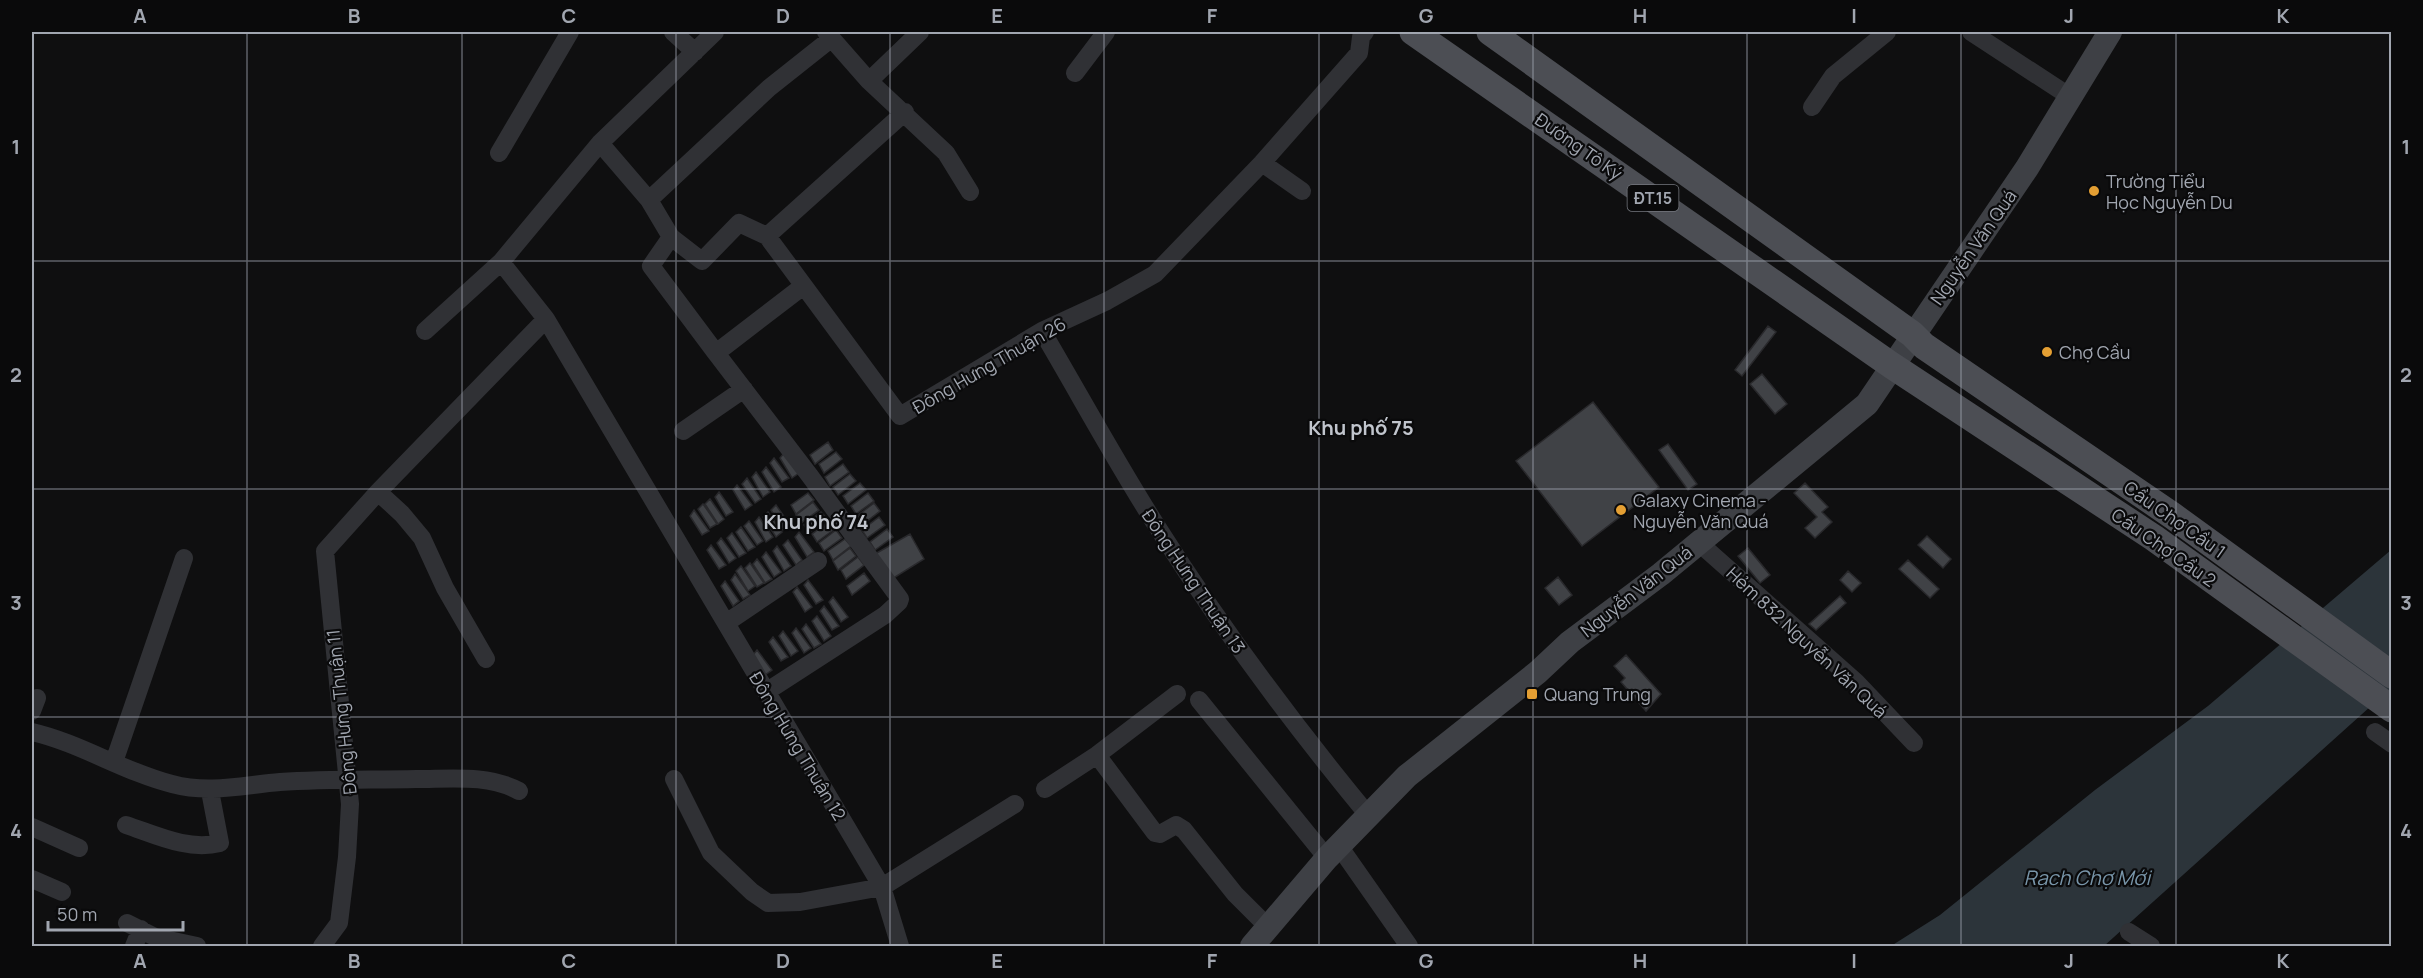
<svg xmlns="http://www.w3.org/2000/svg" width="2423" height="978" font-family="Manrope,sans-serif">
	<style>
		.water { fill: #2c343a }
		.building { fill: #404246; stroke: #29292c; stroke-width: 1.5 }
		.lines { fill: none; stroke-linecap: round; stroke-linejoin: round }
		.street { stroke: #303135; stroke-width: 18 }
		.secondary { stroke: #3e4045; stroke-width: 24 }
		.primary { stroke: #4c4e54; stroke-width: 27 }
		.grid { fill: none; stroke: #a1a6b0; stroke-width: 1.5; stroke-opacity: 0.55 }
		.poi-dot { fill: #e49f33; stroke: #0a0a0b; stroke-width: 2 }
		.labels { text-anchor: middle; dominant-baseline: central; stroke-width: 4.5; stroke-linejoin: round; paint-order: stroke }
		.shield { fill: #0a0a0b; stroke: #74777e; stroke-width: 1.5 }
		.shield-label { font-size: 16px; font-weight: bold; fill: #a1a6b0 }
		.street-label { font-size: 18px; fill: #a1a6b0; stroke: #0a0a0b }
		.poi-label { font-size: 18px; fill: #a1a6b0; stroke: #0a0a0b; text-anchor: start }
		.neighbourhood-label { font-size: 20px; font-weight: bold; fill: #c1c5cd; stroke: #0a0a0b }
		.water-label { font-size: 20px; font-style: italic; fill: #7996aa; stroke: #0a0a0b }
		.neatline { fill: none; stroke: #a1a6b0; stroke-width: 2 }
		.grid-label { font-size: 20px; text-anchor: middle; font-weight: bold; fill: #a1a6b0 }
	</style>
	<rect width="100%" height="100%" fill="#0f0f10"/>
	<path class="water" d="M 2391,550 L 2391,688 L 2104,946 L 1891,946 L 1940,915 L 2095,790 L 2208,706 Z"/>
	<path class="building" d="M 1768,326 L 1776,332 L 1742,376 L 1735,370 Z
		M 1762,374 L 1787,404 L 1775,414 L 1750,384 Z
		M 1593,402 L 1659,487 L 1582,546 L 1516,461 Z
		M 828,442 L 833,450 L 815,464 L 810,455 Z
		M 1668,444 L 1697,484 L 1688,490 L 1659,450 Z
		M 836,452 L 842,459 L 824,473 L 819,464 Z
		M 784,453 L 799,473 L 792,478 L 780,458 Z
		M 774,458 L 789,478 L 782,482 L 770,463 Z
		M 843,464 L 849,472 L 830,486 L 825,477 Z
		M 766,467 L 781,487 L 774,492 L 762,472 Z
		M 756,472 L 770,492 L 763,497 L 752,477 Z
		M 850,474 L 856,481 L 838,495 L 833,487 Z
		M 747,478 L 761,499 L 755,503 L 742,484 Z
		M 860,483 L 866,490 L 848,504 L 843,496 Z
		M 1805,483 L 1828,507 L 1822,512 L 1832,522 L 1815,538 L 1805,528 L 1817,517 L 1794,493 Z
		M 737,485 L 752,505 L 745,510 L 733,490 Z
		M 719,492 L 733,512 L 726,516 L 715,497 Z
		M 808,493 L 814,500 L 796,514 L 791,505 Z
		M 868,493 L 874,501 L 856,514 L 851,506 Z
		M 710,499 L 724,519 L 718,524 L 705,504 Z
		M 813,502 L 819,510 L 801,523 L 796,515 Z
		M 874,503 L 880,511 L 862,525 L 857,516 Z
		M 703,504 L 717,524 L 710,528 L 698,509 Z
		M 776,505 L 790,525 L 783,530 L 771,510 Z
		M 694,510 L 709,531 L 702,535 L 690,516 Z
		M 768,512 L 782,532 L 776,537 L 763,517 Z
		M 821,512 L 827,519 L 809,533 L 804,525 Z
		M 759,517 L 773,537 L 766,542 L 755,522 Z
		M 879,517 L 885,525 L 867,538 L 862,530 Z
		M 749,521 L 763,541 L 757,545 L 744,526 Z
		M 830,521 L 836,528 L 817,542 L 812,534 Z
		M 741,527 L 755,547 L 748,551 L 736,532 Z
		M 887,529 L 893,537 L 875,550 L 870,542 Z
		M 836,530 L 842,538 L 824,551 L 819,543 Z
		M 799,532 L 814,552 L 807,557 L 795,537 Z
		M 732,533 L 746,553 L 739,557 L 727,538 Z
		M 910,534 L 924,559 L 892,579 L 875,554 Z
		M 1927,536 L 1951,559 L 1943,568 L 1918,545 Z
		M 721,538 L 736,558 L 729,563 L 717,543 Z
		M 845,539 L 851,546 L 833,560 L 828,551 Z
		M 788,540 L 802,560 L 796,565 L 783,545 Z
		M 711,545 L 726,565 L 719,569 L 707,550 Z
		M 777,546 L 791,566 L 784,571 L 773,551 Z
		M 850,548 L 856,556 L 838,570 L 833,561 Z
		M 1748,548 L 1770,575 L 1760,583 L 1738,556 Z
		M 766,552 L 781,572 L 774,577 L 762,557 Z
		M 858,557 L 864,565 L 846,579 L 841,570 Z
		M 757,559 L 772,579 L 765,583 L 753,564 Z
		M 1908,560 L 1939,589 L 1930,598 L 1899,569 Z
		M 750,563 L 764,583 L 757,587 L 745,568 Z
		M 741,566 L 755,586 L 748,591 L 736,571 Z
		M 1848,571 L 1861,583 L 1852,592 L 1840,580 Z
		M 864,573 L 870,581 L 852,595 L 847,586 Z
		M 735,574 L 750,595 L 743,599 L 731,580 Z
		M 1558,577 L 1572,595 L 1559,605 L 1545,588 Z
		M 808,580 L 823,600 L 816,604 L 804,585 Z
		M 725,581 L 739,601 L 733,606 L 721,586 Z
		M 797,587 L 812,607 L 805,612 L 793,592 Z
		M 1840,596 L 1846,603 L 1816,630 L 1809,624 Z
		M 833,597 L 848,617 L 841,622 L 829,602 Z
		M 824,606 L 839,626 L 832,630 L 820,611 Z
		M 817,616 L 831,636 L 824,641 L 812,621 Z
		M 806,624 L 821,644 L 814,648 L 802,629 Z
		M 796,628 L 811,648 L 804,653 L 792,633 Z
		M 783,631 L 798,651 L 791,656 L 779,636 Z
		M 773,637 L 788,657 L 781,661 L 769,642 Z
		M 757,650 L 772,670 L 765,675 L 753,655 Z
		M 1626,655 L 1661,694 L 1646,711 L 1621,682 L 1625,678 L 1614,666 Z"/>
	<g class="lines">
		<path class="street" d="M 673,32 L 695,52
			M 826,32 L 869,81 L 946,153 L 970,192
			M 1971,32 L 2069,96
			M 1075,73 L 1106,32
			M 869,81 L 920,32
			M 1812,107 L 1833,76 L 1887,32
			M 905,112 L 767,236 L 900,416 L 1042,331 L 1107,301 L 1155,274 L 1262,163 L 1359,53 L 1361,37 L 1365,32
			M 600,143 L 649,200 L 671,237 L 651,266 L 716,353 L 802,287
			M 499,153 L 570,32
			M 1262,163 L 1302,191
			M 649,200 L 769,88 L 832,38
			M 671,237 L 702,261 L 739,223 L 767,236
			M 501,262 L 600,143 L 715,32
			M 546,319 L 882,887 L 900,946
			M 1042,331 C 1081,397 1117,464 1158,528 C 1222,629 1293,724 1368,815
			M 716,353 L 810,476 L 900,599 L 899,602 L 885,615 L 766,692
			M 683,431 L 744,389
			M 378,492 L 402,514 L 422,538 L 445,588 L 486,659
			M 1698,542 L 1856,682 L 1914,743
			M 726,623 L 818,561
			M 1199,700 L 1327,858
			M 32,711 L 37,698
			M 32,732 C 80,743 124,772 172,784 C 209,794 243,785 280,782 C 326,779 371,780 416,779 C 450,779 488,774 519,791
			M 2375,732 L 2392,744
			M 1097,755 L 1155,833 L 1160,834 L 1176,825 L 1184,830 L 1235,894 L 1268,927
			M 114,762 L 184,558
			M 674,779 L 711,853 L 752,892 L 768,903 L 800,902 L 882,887 L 1015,804
			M 1045,789 L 1097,755 L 1177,694
			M 126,825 C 156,835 188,851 220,843 L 210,791
			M 32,827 L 79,848
			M 1339,846 L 1409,946
			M 32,879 L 62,892
			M 127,923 L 155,937 L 197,946
			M 2129,932 L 2151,946
			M 134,946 L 141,929
			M 322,946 L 339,923 L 347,857 L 350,804 L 325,551 L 378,492 L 546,319 L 501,262 L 425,331"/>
		<path class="secondary" d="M 1252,946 L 1327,858 L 1407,776 L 1538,672 L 1570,642 L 1661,574 L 1867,404 L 2027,168 L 2110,32"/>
		<path class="primary" d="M 1413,32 L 1891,365 L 2154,538 L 2392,709
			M 1490,32 L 1912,334 L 1924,346 L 2173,516 L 2392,675"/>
	</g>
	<path class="grid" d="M 247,32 L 247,946M 462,32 L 462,946M 676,32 L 676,946M 890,32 L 890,946M 1104,32 L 1104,946M 1319,32 L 1319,946M 1533,32 L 1533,946M 1747,32 L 1747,946M 1961,32 L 1961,946M 2176,32 L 2176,946M 32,261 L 2392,261M 32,489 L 2392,489M 32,717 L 2392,717"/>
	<g class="poi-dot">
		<circle cx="2094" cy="191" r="6"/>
		<circle cx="2047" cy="352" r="6"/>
		<circle cx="1621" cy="510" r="6"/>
		<rect x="1526" y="688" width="12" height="12" rx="3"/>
	</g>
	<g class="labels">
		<rect class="shield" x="1627.5" y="185" width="51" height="26" rx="4.5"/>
		<g class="shield-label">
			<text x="1653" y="198">ĐT.15</text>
		</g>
		<g class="street-label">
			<text transform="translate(1579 146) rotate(35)">Đường Tô Ký</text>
			<text transform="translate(1973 247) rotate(-55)">Nguyễn Văn Quá</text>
			<text transform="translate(989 365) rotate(-30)">Đông Hưng Thuận 26</text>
			<text transform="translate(2175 519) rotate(35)">Cầu Chợ Cầu 1</text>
			<text transform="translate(2164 547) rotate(35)">Cầu Chợ Cầu 2</text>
			<text transform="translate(1194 581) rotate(56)">Đông Hưng Thuận 13</text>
			<text transform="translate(1636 591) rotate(-38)">Nguyễn Văn Quá</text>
			<text transform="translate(1807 642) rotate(43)">Hẻm 832 Nguyễn Văn Quá</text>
			<text transform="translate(341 712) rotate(-96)">Đông Hưng Thuận 11</text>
			<text transform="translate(798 746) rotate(59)">Đông Hưng Thuận 12</text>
		</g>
		<g class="poi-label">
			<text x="2106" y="181">Trường Tiểu<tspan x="2106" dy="21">Học Nguyễn Du</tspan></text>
			<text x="2059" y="352">Chợ Cầu</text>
			<text x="1633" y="500">Galaxy Cinema -<tspan x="1633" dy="21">Nguyễn Văn Quá</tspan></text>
			<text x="1544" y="694">Quang Trung</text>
		</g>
		<g class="neighbourhood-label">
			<text x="1361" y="427">Khu phố 75</text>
			<text x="816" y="521">Khu phố 74</text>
		</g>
		<g class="water-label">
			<text x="2087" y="877">Rạch Chợ Mới</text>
		</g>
	</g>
	<rect width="2423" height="978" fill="none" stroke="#0a0a0b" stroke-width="66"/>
	<path d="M48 921v9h135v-9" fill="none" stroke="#a1a6b0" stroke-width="3"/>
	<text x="57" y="921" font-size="18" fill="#a1a6b0" stroke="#0a0a0b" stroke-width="4.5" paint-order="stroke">50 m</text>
	<rect x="33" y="33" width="2357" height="912" class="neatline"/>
	<g class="grid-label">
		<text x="140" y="23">A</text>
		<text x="354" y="23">B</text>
		<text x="569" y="23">C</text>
		<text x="783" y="23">D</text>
		<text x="997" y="23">E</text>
		<text x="1212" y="23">F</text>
		<text x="1426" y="23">G</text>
		<text x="1640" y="23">H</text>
		<text x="1854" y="23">I</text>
		<text x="2069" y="23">J</text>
		<text x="2283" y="23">K</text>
		<text x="16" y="154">1</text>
		<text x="2406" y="154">1</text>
		<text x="16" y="382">2</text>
		<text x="2406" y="382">2</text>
		<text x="16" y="610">3</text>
		<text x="2406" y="610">3</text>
		<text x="16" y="838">4</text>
		<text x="2406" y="838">4</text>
		<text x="140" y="968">A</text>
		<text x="354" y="968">B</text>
		<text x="569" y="968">C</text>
		<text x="783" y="968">D</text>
		<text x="997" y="968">E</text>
		<text x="1212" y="968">F</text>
		<text x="1426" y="968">G</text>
		<text x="1640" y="968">H</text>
		<text x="1854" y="968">I</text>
		<text x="2069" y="968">J</text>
		<text x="2283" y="968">K</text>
	</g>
</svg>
